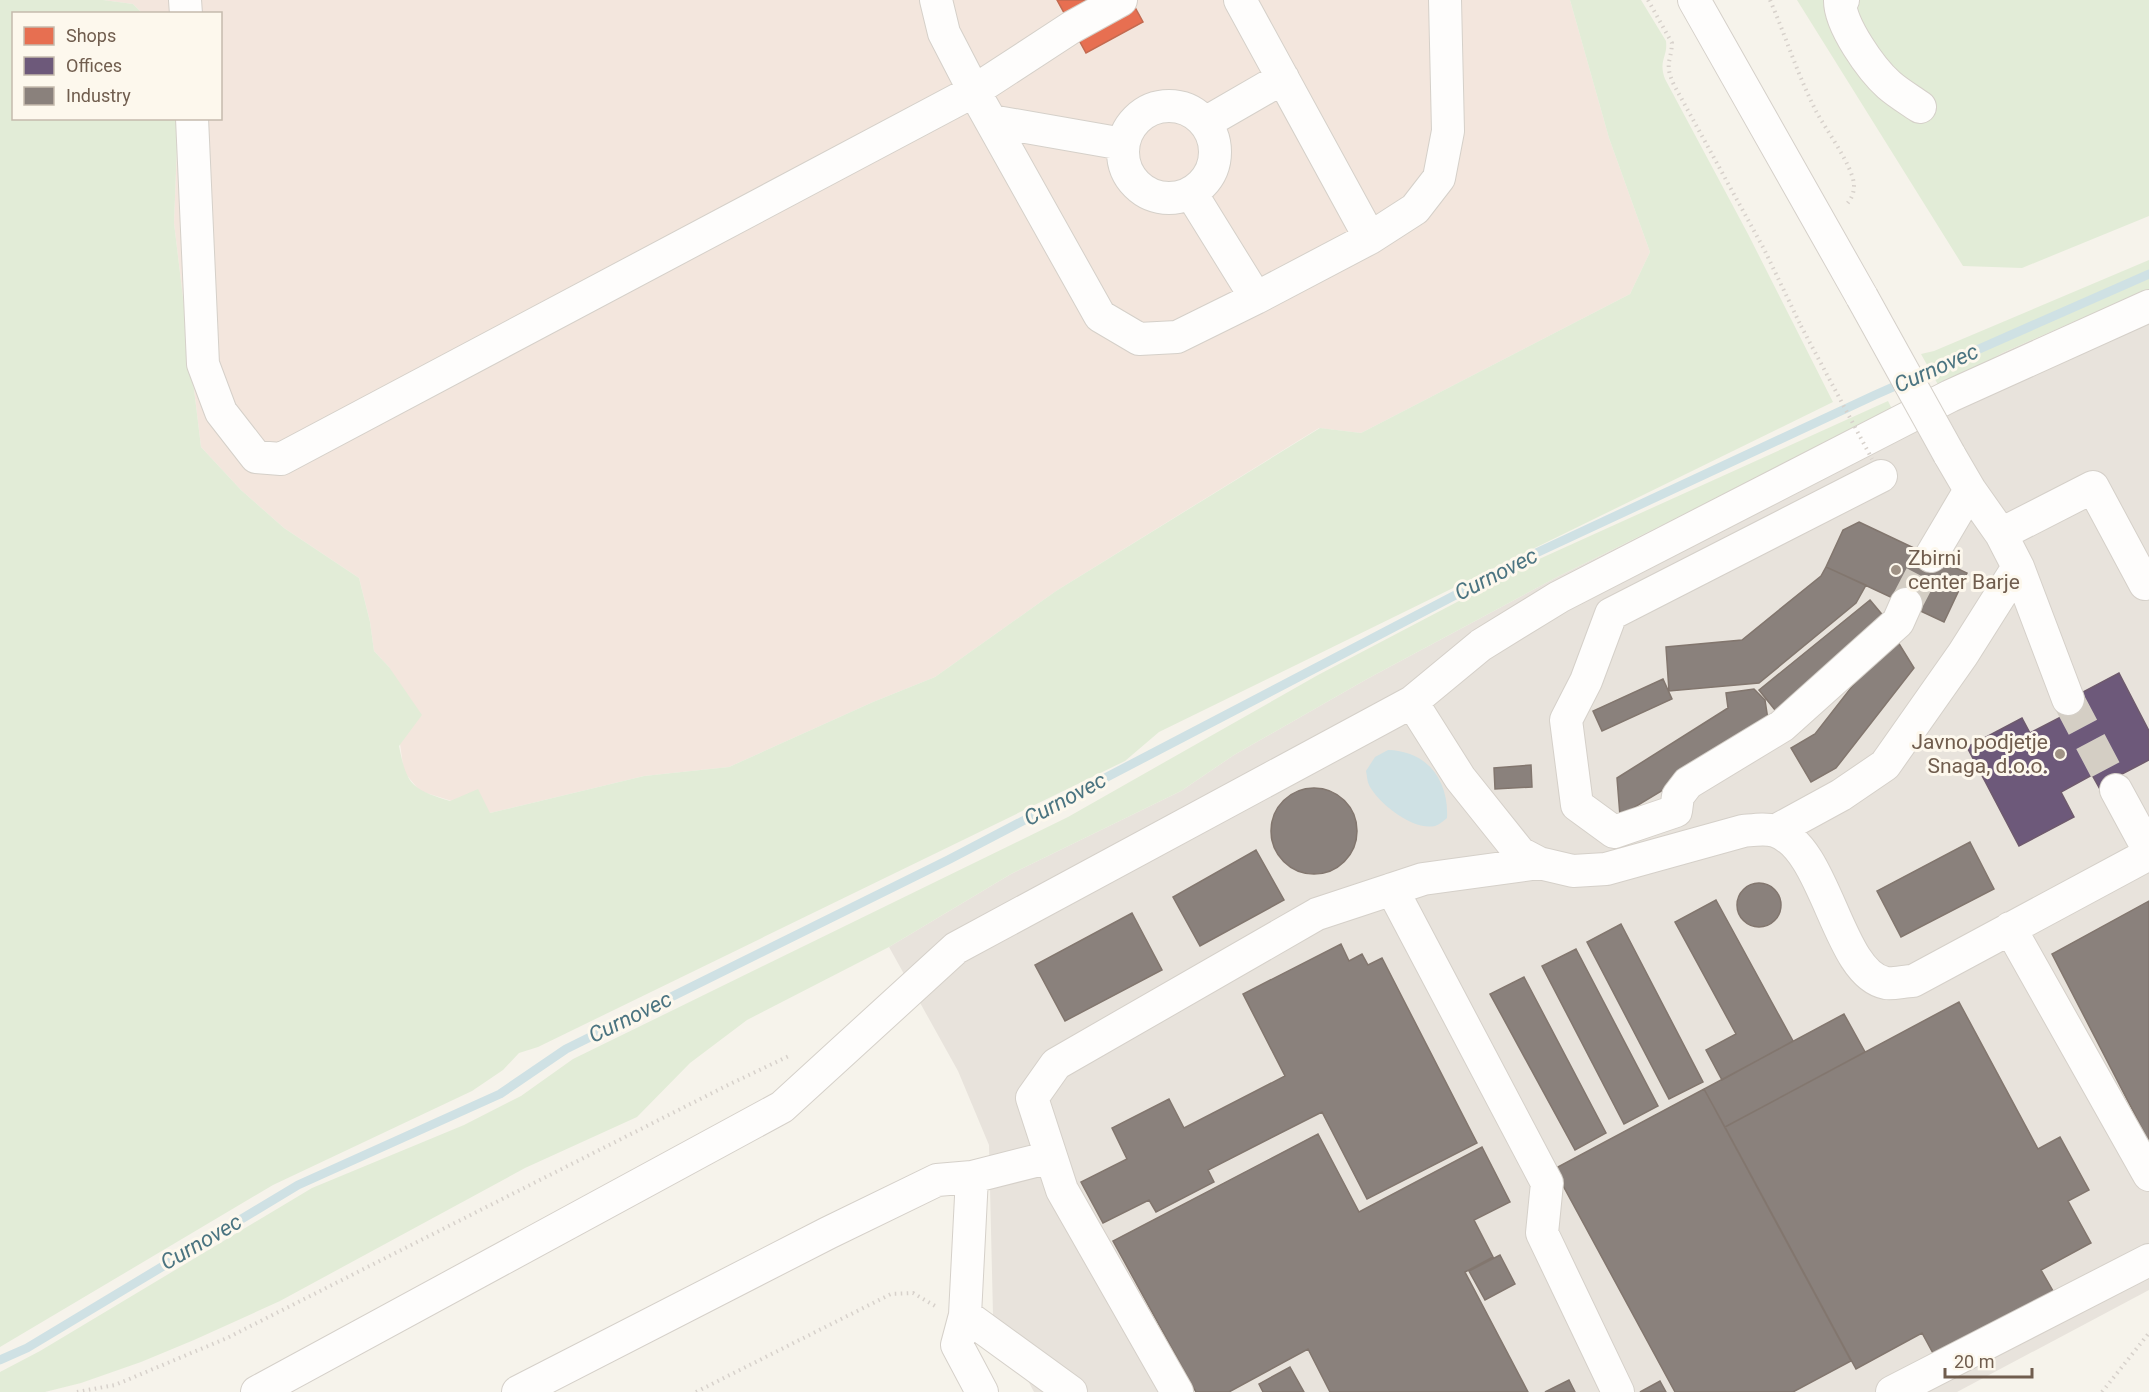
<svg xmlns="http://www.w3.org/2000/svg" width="2149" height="1392" font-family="Roboto,sans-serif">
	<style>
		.commercial { fill: #f3e6dd }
		.industrial { fill: #e8e3dc }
		.green { fill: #e2ecd7 }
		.water { fill: #cfe1e4 }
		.shops { fill: #e76f51; stroke: #c36a50; stroke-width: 1.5 }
		.offices { fill: #6d597a; stroke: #6e5a6d; stroke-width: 1.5 }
		.industry { fill: #8a817c; stroke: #82766e; stroke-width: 1.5 }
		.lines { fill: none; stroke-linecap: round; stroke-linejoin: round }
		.stream { stroke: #cfe1e4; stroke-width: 9 }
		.minor-tunnel { stroke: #d4cec4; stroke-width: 32; stroke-dasharray: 32 16; stroke-linecap: butt }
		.minor-casing { stroke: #d5d0c9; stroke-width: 34 }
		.path { stroke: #d7d1cb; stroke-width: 4; stroke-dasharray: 1.5 4.5; stroke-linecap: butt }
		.minor { stroke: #fefdfc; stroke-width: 32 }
		.minor-bridge-casing { stroke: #d5d0c9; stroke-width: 34; stroke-linecap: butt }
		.path-bridge { stroke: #d7d1cb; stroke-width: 4; stroke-dasharray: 1.5 4.5; stroke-linecap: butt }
		.minor-bridge { stroke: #fefdfc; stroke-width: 32 }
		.poi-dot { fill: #9f9285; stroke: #fdf8ed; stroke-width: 2 }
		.labels { text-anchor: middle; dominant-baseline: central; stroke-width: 6; stroke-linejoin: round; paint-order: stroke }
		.poi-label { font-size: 21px; fill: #705d4e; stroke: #fdf8ed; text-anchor: start }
		.water-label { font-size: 22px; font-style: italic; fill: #4b7481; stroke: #fdf8ed }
	</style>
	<rect width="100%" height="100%" fill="#f6f3eb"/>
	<path class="commercial" d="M 103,0 L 1570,0 L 1609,138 L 1650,252 L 1630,294 L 1361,433 L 1319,428 L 1056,591 L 935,677 L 873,702 L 729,767 L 644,776 L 490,813 L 420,791 L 404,772 L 389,667 L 374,651 L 370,622 L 359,578 L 284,528 L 241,490 L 201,447 L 174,223 L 178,119 L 220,118 L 220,14 L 142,13 L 133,4 Z"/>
	<path class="industrial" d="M 2149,289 L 2149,1290 L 1957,1392 L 1034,1392 L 993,1315 L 989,1145 L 958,1071 L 889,947 L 1011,874 L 1181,791 L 1234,755 L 1367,679 L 1557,577 L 1893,411 L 1941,390 L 2002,353 Z"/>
	<path class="green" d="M 0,0 L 103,0 L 133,4 L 142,13 L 14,14 L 14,118 L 178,119 L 174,223 L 201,447 L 241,490 L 284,528 L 359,578 L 370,622 L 374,651 L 389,667 L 422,715 L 399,746 C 407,786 412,789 450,801 L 478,789 L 490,813 L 644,776 L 729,767 L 873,702 L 935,677 L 1056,591 L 1320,428 L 1361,433 L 1630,294 L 1650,252 L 1609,138 L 1570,0 L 1641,0 L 1666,41 C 1668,57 1658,60 1665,79 L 1748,234 L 1833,402 L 1159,732 L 1125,761 L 538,1047 L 519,1053 L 503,1070 L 472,1091 L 273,1185 L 0,1347 Z
		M 1797,0 L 2149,0 L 2149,216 L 2022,268 L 1963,266 Z
		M 2149,260 L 2149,289 L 2002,353 L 1941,390 L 1921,354 L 1934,351 Z
		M 1888,401 L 1893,411 L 1557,577 L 1367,679 L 1234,755 L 1181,791 L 1011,874 L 889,947 L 747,1020 L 690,1063 L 637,1117 L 525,1168 L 280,1301 L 194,1340 L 141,1362 L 81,1383 L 45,1392 L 0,1392 L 0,1372 L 40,1351 L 312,1188 L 464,1125 L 521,1096 L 573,1059 L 1068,817 L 1318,675 L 1537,560 Z"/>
	<path class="water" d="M 1388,750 C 1428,751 1449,781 1447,818 C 1443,821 1439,825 1435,826 C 1413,831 1378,803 1369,785 C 1367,781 1367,775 1366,771 L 1375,757 Z"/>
	<path class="shops" d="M 1057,0 L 1131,0 L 1143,22 L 1086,53 Z"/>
	<path class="offices" d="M 2119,673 L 2149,731 L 2149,760 L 2120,775 L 2122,779 L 2101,791 L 2092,775 L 2061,792 L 2074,817 L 2019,846 L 1967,747 L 2022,718 L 2030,733 L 2086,704 L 2081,693 Z"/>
	<path class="industry" d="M 1859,522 L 1967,573 L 1944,622 L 1826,567 L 1843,530 Z
		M 1826,567 L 1866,585 L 1856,603 L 1759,683 L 1669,691 L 1666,647 L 1742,640 L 1821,576 Z
		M 1870,600 L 1890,624 L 1779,715 L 1759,690 Z
		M 1893,634 L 1914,668 L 1836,768 L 1811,782 L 1791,748 L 1815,734 Z
		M 1663,679 L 1672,699 L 1602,731 L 1593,711 Z
		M 1754,689 L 1765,700 L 1769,726 L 1620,816 L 1617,778 L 1728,708 L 1726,693 Z
		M 1531,765 L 1532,787 L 1495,789 L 1494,768 Z
		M1271 831a43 43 0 1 1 86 0a43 43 0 1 1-86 0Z
		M 1970,842 L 1994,889 L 1901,937 L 1877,891 Z
		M 1256,850 L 1284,900 L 1200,946 L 1173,897 Z
		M1737 905a22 22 0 1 1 44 0a22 22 0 1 1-44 0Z
		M 1716,900 L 1793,1041 L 1722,1080 L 1706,1050 L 1736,1034 L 1675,922 Z
		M 2149,901 L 2149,1142 L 2052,954 Z
		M 1132,913 L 1162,970 L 1065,1021 L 1035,965 Z
		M 1621,924 L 1703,1082 L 1669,1099 L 1587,942 Z
		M 1341,944 L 1349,961 L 1362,954 L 1368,965 L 1382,958 L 1477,1143 L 1367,1199 L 1322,1112 L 1208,1170 L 1214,1182 L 1156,1212 L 1149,1200 L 1103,1223 L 1081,1182 L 1127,1159 L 1112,1128 L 1169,1099 L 1184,1128 L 1285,1076 L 1243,994 Z
		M 1576,949 L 1658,1106 L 1624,1124 L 1542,966 Z
		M 1524,977 L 1606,1133 L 1575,1150 L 1490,994 Z
		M 1959,1002 L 2038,1149 L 2060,1137 L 2089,1190 L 2068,1201 L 2091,1243 L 2041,1270 L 2053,1291 L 1934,1355 L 1922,1333 L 1856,1369 L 1725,1127 Z
		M 1844,1014 L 1865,1052 L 1725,1127 L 1704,1089 Z
		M 1704,1089 L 1851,1361 L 1793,1392 L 1675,1392 L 1554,1169 Z
		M 1318,1134 L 1359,1212 L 1482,1147 L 1510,1202 L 1474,1220 L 1493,1257 L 1465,1272 L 1528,1392 L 1330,1392 L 1308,1349 L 1229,1392 L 1196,1392 L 1113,1241 Z
		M 1500,1255 L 1515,1284 L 1485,1300 L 1469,1271 Z
		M 1290,1367 L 1304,1392 L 1263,1392 L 1259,1384 Z
		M 1569,1380 L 1575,1392 L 1545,1392 Z
		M 1660,1381 L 1666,1392 L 1640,1392 Z"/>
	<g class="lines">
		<path class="stream" d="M 0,1360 L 27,1348 L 298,1185 L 500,1094 L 566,1049 L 948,860 L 1534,554 L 1875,395 L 2149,274"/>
		<path class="minor-tunnel" d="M 1906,604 L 1931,556
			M 2068,699 L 2116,790"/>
		<g class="minor-casing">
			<path id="minor" d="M 185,0 L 186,14
				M 936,0 L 944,33 L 974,91 L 1100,316 L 1139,339 L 1177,337 L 1256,298 L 1370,238 L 1415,209 L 1439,178 L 1448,131 L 1445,0
				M 1240,0 L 1370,238
				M 1694,0 L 1862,297
				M 1843,0 L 1840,1 C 1840,25 1871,69 1889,85 C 1898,93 1910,100 1920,107
				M1123 152a46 46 0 1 1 92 0a46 46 0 1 1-92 0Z
				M 192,118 L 203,364 L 221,412 L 256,457 L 281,459 L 974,91 L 1072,27 L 1121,0
				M 991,121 L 1123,144
				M 1205,123 L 1283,78
				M 1191,193 L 1256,298
				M 1949,454 L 1970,490 L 2001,534 L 2018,567 L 2068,699
				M 1881,476 L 1611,614 L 1586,681 L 1566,720 L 1577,805 L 1614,832 L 1676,811 L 1678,796 L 1688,783 L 1782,726 L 1898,622 L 1906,604
				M 2001,534 L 2093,487 L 2145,584 L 2149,582
				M 1931,556 L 1970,490
				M 1412,702 L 1460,778 L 1520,853 L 1539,863 L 1573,871 L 1606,869 L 1743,831 C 1754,830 1765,828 1775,831 C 1827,847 1837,974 1886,983 C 1894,984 1905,981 1913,981 L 2149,854
				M 2116,790 L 2149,851
				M 1775,831 L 1841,795 L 1885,765 L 1963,654 L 2018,567
				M 1392,889 L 1547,1183 L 1542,1233 L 1618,1392
				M 2010,928 L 2149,1175
				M 965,1315 L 1071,1392
				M 257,1392 L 782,1107 L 956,948 L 1412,702 L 1481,645 L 1559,597 L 1950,396 L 2149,306
				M 518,1392 L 828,1233 L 937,1180 L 972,1177
				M 982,1392 L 957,1345 L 965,1315 L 972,1177 L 1051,1157
				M 1177,1392 L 1062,1190 L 1032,1098 L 1056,1064 L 1317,914 L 1423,879 L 1539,863
				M 1892,1392 L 2149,1260"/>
		</g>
		<path class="path" d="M 1648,0 L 1672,43 C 1671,63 1664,63 1674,85 L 1764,249 L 1801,326
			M 1770,0 C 1786,37 1798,76 1816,111 C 1826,130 1853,166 1854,185 C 1854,194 1851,200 1845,206
			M 77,1392 L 115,1385 L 227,1338 L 728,1085 L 791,1055
			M 696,1392 L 891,1294 L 913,1293 L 937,1307
			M 2102,1392 L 2149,1333"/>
		<use href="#minor" class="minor"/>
		<g class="minor-bridge-casing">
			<path id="minor-bridge" d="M 1862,297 L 1949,454"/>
		</g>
		<path class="path-bridge" d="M 1801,326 L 1872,459"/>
		<use href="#minor-bridge" class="minor-bridge"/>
	</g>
	<g class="poi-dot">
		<circle cx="1896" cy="570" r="6"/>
		<circle cx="2060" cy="754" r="6"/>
	</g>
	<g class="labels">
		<g class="poi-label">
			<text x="1908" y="558">Zbirni<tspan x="1908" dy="24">center Barje</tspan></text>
			<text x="2048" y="742" text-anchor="end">Javno podjetje<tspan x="2048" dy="24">Snaga, d.o.o.</tspan></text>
		</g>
		<g class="water-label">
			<text transform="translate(1936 368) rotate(-24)">Curnovec</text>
			<text transform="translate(1496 574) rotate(-27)">Curnovec</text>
			<text transform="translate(1065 799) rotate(-28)">Curnovec</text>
			<text transform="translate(630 1017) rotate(-26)">Curnovec</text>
			<text transform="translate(201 1242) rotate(-30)">Curnovec</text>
		</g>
	</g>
	<rect x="12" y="12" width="210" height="108" fill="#fdf8ed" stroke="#c5baad" stroke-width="1.5"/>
	<rect x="24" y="27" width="30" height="18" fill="#e76f51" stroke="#c5baad" stroke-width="1.5"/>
	<text x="66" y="42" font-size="18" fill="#705d4e">Shops</text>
	<rect x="24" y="57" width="30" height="18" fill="#6d597a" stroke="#c5baad" stroke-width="1.5"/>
	<text x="66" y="72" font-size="18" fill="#705d4e">Offices</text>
	<rect x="24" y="87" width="30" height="18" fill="#8a817c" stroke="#c5baad" stroke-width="1.5"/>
	<text x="66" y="102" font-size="18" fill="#705d4e">Industry</text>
	<path d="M1945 1368v9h87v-9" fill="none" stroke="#705d4e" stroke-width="3"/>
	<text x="1954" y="1368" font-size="18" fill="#705d4e" stroke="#fdf8ed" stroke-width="4.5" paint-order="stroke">20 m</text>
</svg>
